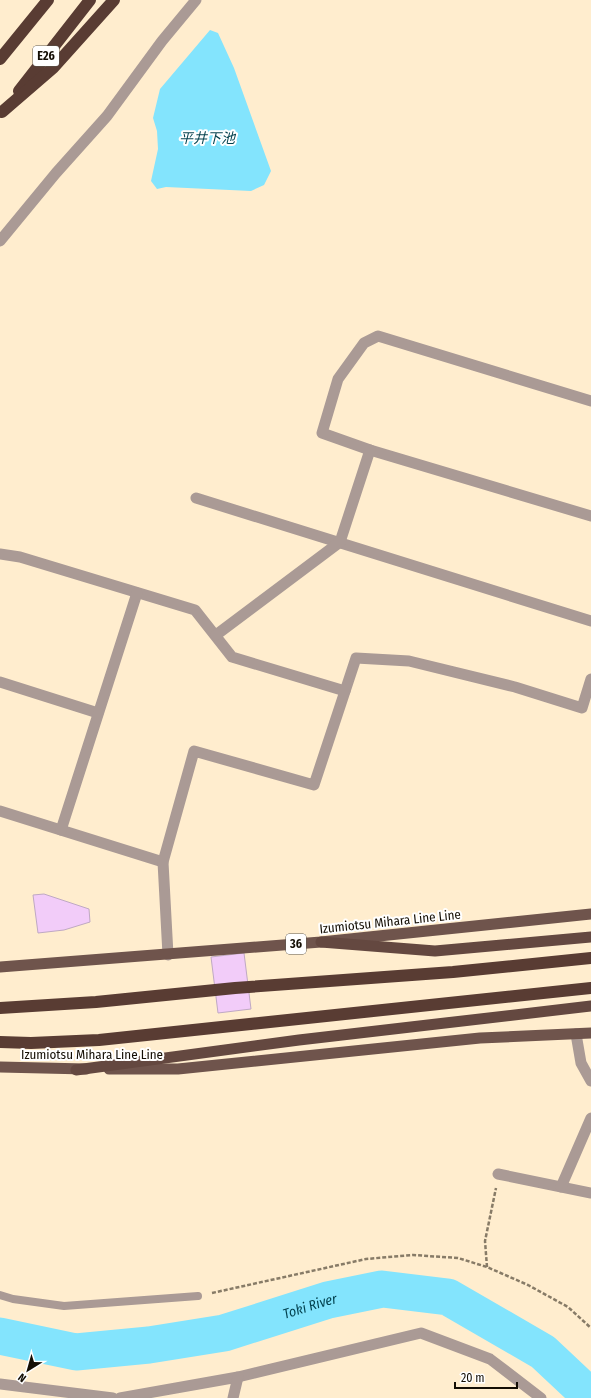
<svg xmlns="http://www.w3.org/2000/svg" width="591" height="1398" font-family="'Fira Sans Condensed','Noto Sans JP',sans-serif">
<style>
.water{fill:#83e4fd}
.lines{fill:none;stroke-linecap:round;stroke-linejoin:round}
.river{stroke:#83e4fd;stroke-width:37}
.building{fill:#f2ccf9;stroke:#bfa9c3}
.path{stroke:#877b67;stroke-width:2.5;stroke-dasharray:4 2;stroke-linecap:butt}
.service{stroke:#aa9a95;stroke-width:8}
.minor{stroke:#aa9a95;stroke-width:11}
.primary{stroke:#6f544c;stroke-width:11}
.trunk{stroke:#644840;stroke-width:11}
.motorway{stroke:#593c33;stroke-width:12}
.labels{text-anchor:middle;stroke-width:4;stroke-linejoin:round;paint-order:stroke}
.shield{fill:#fff;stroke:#5a564f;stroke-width:1}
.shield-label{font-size:12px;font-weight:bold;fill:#140e04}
.street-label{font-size:13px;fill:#140e04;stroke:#fff}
.water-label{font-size:14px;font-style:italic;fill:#003f4c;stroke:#fff}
</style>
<rect width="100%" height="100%" fill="#ffedce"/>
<path class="water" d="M210,30L218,33L234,68L271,171L264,185L251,191L166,187L157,189L151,181L158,149L157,131L153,118L160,89Z"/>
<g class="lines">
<path class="river" id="s1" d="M0,1336L76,1352L149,1345L224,1333L328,1300L382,1289L448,1297L543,1352L591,1397"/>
</g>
<g class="building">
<path d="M44,894L89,909L90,922L64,930L38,933L33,895Z"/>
<path d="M244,953L251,1009L218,1013L211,957Z"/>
</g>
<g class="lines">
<g class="path">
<path d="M487,1267L485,1241L496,1188"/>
<path d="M212,1293L366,1259L413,1255L458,1258L487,1267L528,1285L568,1307L591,1328"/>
</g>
<path class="service" d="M0,1295L13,1299L64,1306L198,1296"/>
<g class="minor">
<path d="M0,241L56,173L107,116L162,41L196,0"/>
<path d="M370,450L591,516"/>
<path d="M196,498L591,621"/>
<path d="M0,554L20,557L195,610L232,657L345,691"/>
<path d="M216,635L340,542L370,450L322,433L338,379L364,343L378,336L591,401"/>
<path d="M0,682L98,713"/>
<path d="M0,811L163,862"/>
<path d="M61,830L137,593"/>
<path d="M168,955L163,862L194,751L314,785L356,658L409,661L515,687L582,708L591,679"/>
<path d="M576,1034L581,1063L591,1081"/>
<path d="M498,1174L591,1193"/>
<path d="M561,1187L591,1118"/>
<path d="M0,1384L113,1398"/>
<path d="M120,1398L238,1377L421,1333L490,1359L541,1398"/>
<path d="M233,1398L238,1377"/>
</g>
<g class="primary">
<path d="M0,967L321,942L591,914"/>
<path d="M0,1067L86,1069"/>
<path d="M109,1069H178L480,1038L591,1033"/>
</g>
<g class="trunk">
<path d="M321,942L435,951L591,937"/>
<path d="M76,1070L299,1040L591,1006"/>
</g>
<g class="motorway">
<path d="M0,59L48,0"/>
<path d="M19,91L90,0"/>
<path d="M2,112L53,68L114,0"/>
<path d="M0,1008L96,1002L235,988L453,972L591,958"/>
<path d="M0,1042L31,1043L99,1040L591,988"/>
</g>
</g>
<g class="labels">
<g class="shield">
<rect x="33" y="46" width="26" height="20" rx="3"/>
<rect x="286" y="934" width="20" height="20" rx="3"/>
</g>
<g class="shield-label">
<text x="46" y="60">E26</text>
<text x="296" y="948">36</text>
</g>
<g class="street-label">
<text transform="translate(390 921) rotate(-6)" y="5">Izumiotsu Mihara Line Line</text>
<text x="92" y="1059">Izumiotsu Mihara Line Line</text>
</g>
<g class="water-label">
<text x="207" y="143">平井下池</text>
<text dy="5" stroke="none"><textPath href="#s1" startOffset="317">Toki River</textPath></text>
</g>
</g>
<g transform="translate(28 1370) rotate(217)" stroke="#ffffff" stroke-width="3" paint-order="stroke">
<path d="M0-3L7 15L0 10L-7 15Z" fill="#140e04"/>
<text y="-6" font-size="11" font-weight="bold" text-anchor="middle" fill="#140e04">N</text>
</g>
<path d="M455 1382v6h62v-6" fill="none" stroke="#140e04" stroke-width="2"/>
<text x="461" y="1382" font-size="12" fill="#140e04" stroke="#ffffff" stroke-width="3" paint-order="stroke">20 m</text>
</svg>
